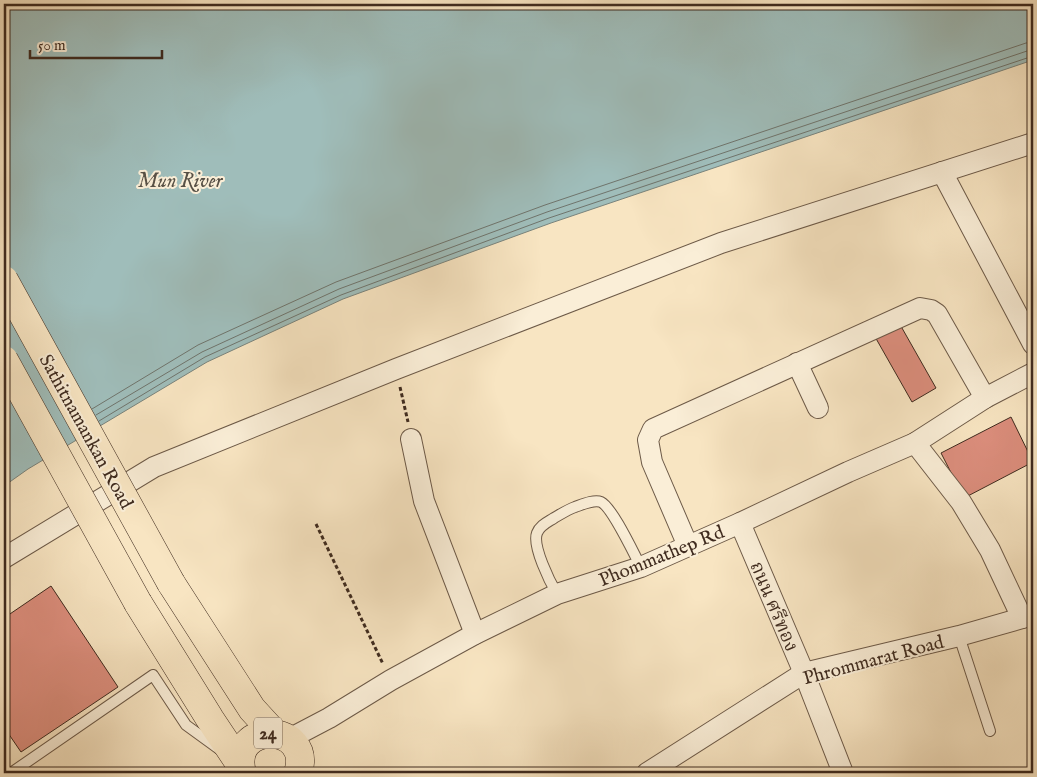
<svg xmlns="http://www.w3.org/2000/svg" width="1037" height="777" font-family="'IM FELL English','Noto Serif Thai',serif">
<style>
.water{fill:#9fbdba;stroke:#79837c}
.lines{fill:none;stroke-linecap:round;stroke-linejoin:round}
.shore{stroke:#6f746c;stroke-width:1}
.building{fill:#dc8e7d;stroke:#3f2b1f}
.service-casing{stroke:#6d5a48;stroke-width:12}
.minor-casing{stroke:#6d5a48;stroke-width:22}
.primary-casing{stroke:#3f2b1f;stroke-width:29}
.path{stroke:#3f2b1f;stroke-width:3;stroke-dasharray:4 2.5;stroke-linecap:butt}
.service{stroke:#faeed7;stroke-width:10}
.minor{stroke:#faeed7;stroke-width:20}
.primary{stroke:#f8e5c2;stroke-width:28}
.primary-bridge-casing{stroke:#3f2b1f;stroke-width:29;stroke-linecap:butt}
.primary-bridge{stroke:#f8e5c2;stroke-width:28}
.labels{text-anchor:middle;stroke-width:4;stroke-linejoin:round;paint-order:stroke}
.shield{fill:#faeed7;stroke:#776656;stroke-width:1}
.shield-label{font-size:18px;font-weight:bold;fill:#3f2b1f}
.street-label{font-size:19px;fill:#3f2b1f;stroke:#faeed7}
.water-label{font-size:20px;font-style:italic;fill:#575046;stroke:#faeed7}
</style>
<rect width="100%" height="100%" fill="#f8e5c2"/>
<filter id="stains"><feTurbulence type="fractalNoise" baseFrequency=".004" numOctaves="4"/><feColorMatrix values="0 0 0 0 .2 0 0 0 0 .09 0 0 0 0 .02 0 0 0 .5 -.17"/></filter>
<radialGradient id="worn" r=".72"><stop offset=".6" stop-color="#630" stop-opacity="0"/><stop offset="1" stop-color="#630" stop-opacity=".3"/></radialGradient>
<path class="water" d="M4,4H1033V60L551,223L343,299L207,362L28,469L4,486Z"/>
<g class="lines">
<g class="shore">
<path d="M92,409L198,345L336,282L545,205L1026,43L1033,42"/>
<path d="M96,415L202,352L339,289L547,212L1033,49"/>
<path d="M99,421L205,357L341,295L549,218L1033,56"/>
</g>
</g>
<g class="building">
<path d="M898,321L936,388L912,402L874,335Z"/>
<path d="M1011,417L1033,462L964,498L941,453Z"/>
<path d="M51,586L118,687L21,752L8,733L4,736V618Z"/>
</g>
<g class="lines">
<g class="service-casing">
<g id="service">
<path d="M557,594C550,582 532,546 537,533C540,525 548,522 554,518C561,514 567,510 575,507C581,505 594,499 601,502C612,507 634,554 641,567"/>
<path d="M959,636L990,731"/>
<path d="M11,773L153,675L186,725L219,749"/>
</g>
</g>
<g class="minor-casing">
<g id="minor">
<path d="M942,172L1033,344"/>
<path d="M797,363L818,408"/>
<path d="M411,439L424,501L475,634"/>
<path d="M915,443L961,502L990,550L1022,618"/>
<path d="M740,523L804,673L843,773"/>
<path d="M688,546L652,462L648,440L653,429L920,308L931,310L937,314L985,398"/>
<path d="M4,558L154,467L396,369L721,243L1033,143"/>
<path d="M289,739L329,718L391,680L475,634L557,594L641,567L740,523L848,472L915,443L985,398L1033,373"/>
<path d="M647,773L804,673L959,636L1033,615"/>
</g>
</g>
<g class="primary-casing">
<g id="primary">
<path d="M171,583L252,709L274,733"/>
<path d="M138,603L210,719L240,764"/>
<path d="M242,773C228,720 314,722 298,773"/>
</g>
</g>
<g class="path">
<path d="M400,387L408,422"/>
<path d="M316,524L383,664"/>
</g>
<use href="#service" class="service"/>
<use href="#minor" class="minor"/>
<use href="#primary" class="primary"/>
<g class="primary-bridge-casing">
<g id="primary-bridge">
<path d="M4,280L171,583"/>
<path d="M4,360L138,603"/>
</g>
</g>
<use href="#primary-bridge" class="primary-bridge"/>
</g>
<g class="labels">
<rect class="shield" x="254" y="717.5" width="28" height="31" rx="4"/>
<g class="shield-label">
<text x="268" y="739">24</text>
</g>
<g class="street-label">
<text transform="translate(87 431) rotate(61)" y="7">Sathitnamankan Road</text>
<text transform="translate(661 555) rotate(-22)" y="7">Phommathep Rd</text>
<text transform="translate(775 606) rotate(67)" y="7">ถนน ศรีทอง</text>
<text transform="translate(873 659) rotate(-15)" y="7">Phrommarat Road</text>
</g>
<g class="water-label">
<text x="180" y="187">Mun River</text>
</g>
</g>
<rect width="1037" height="777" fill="none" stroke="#f8e5c2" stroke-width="20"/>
<rect x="5" y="5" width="1027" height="767" fill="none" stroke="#3f2b1f" stroke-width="2.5"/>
<rect x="10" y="10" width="1017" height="757" fill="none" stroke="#3f2b1f"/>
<path d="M30 50v8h132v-8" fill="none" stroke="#3f2b1f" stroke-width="2.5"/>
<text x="38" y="50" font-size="15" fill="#3f2b1f" stroke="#faeed7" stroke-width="4" paint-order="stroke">50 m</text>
<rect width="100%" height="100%" filter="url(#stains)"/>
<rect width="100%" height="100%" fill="url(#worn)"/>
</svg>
